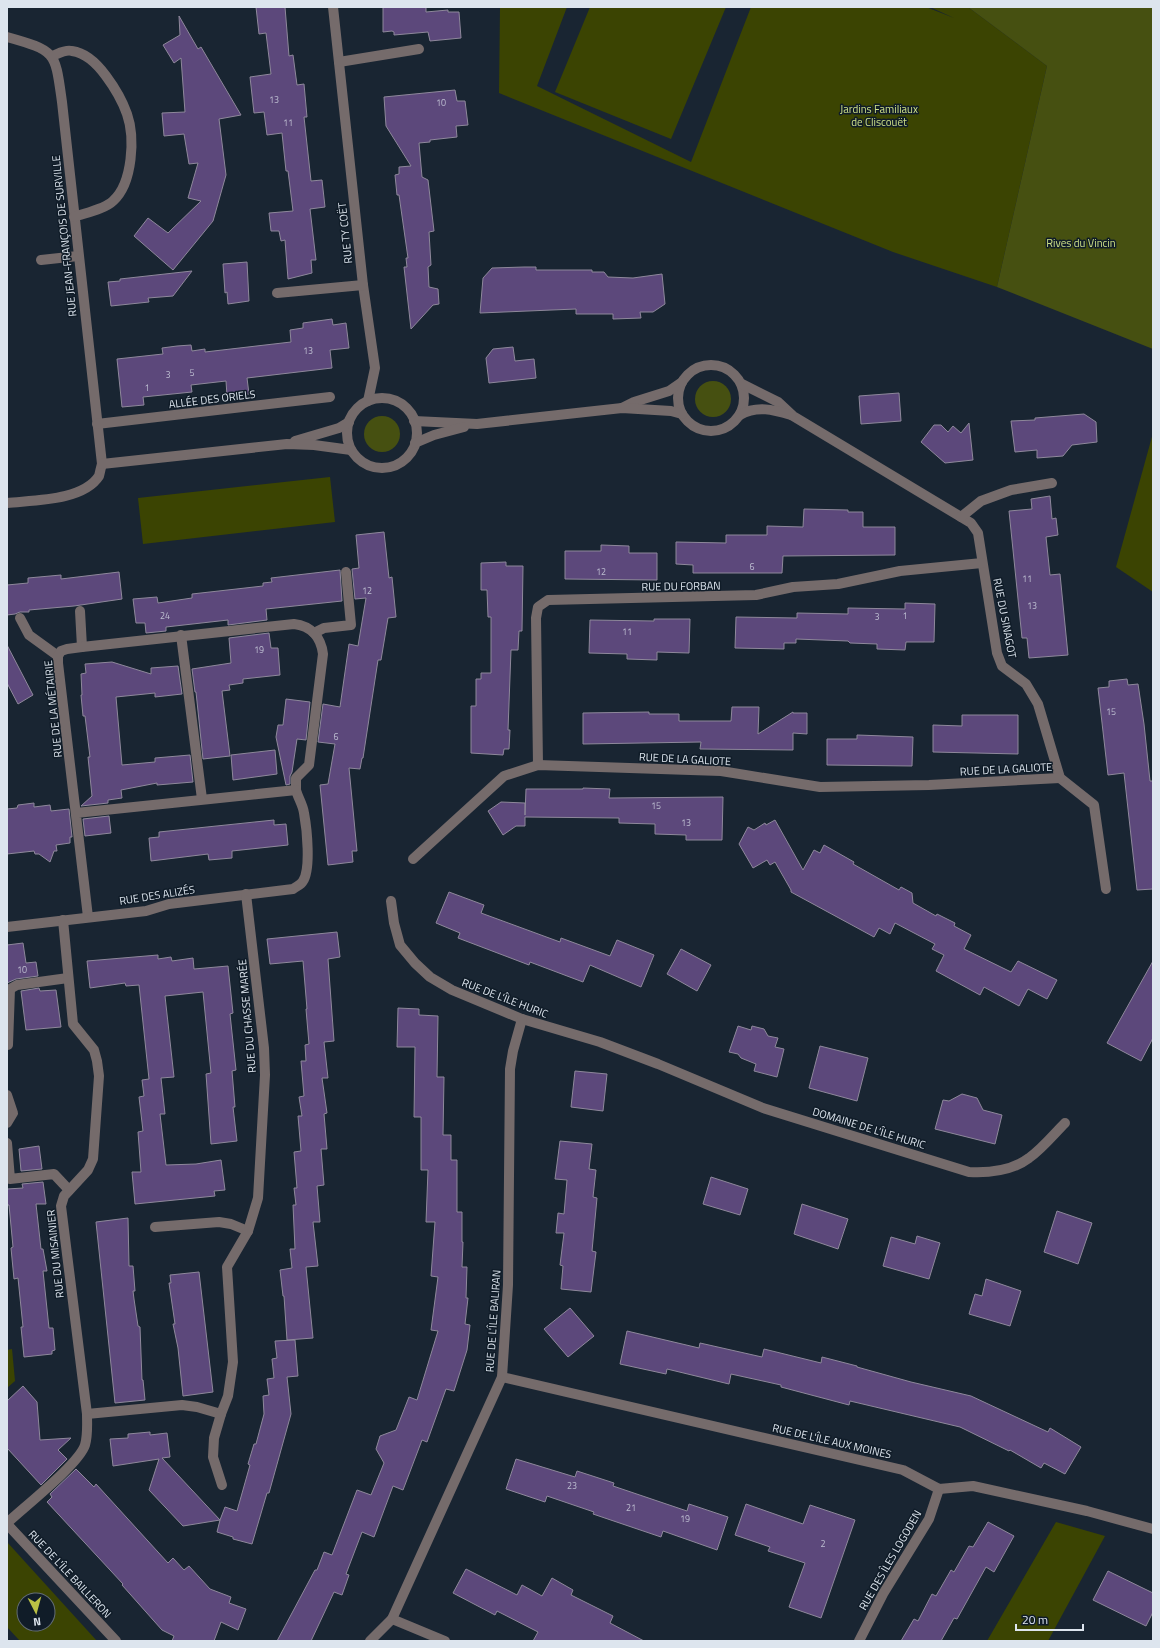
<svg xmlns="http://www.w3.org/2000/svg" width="1160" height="1648" font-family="'Titillium Web',sans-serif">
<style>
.green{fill:#3b4402;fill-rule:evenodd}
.forest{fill:#465011}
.building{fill:#5c487b;stroke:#8e889b}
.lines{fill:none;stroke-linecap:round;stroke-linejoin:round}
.minor{stroke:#756b6b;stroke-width:10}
.labels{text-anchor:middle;stroke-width:3;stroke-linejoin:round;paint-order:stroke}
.number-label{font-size:9px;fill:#bdbed1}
.park-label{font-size:11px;fill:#cee087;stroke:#101c28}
.street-label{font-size:11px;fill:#dde5ee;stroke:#101c28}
</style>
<rect width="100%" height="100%" fill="#192532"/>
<g class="green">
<path d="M500,7H567L537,86L691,162L751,7H926L954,18L930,7H968L1047,66L997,287L893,252L499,93Z"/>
<path d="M590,7H726L671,139L555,92Z"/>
<path d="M1153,433V592L1116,567Z"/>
<path d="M330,477L335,522L143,544L138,498Z"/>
<path d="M12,1349L15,1381L7,1388V1350Z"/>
<path d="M1056,1522L1105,1536L1048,1641H987Z"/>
<path d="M7,1542L97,1641H20L7,1627ZM24,1600H48V1624H24Z"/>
</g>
<g class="forest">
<path d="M968,7H1153V349L997,287L1047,66Z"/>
<circle cx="713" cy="399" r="18"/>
<circle cx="382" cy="434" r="18"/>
</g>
<g class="building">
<path d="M256,7H285L289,56L293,55L297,85L304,84L307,117H304L311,181L322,180L325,207L310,209L316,260H311L312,273L288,279L285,240L281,241L279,231H271L269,213L293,211L288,171H286L282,133L267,135L264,112L254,113L250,77L271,74L266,33L259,34Z"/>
<path d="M383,7H426V12L448,10V12H459L461,38L430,41L428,32L394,35V32L392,31L383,32Z"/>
<path d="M179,16L198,49L201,47L241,115L219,119L226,175L213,221L173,270L134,236L148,218L168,233L201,201L188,198L198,163L189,164L184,134L164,136L162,113L185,112L181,58L174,63L163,45L180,35Z"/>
<path d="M455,90L457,101H465L468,125L456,126L457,137L430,140V142L419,143L422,177L428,180L434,231L429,232L431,265L428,267L429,287L438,289L439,304L433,305L411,329L404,267H407L406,258H408L399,195H397L395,175L399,174V167L411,166L386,126L384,97Z"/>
<path d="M247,262L249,301L228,304L227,292L225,293L223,264Z"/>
<path d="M524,267H536V270H592V272H604L608,277L633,278L662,274L665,304L653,312H640L641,318L613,319V314H576V309L480,313L483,278L492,268Z"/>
<path d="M192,271L173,296L148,298L149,302L111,306L108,282L120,281V279Z"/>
<path d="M332,319L333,325L346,323L349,348L330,350L332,368L247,378L249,394L227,396L226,381L191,385L192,392L143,397L144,405L122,407L117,359L163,354L162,348L177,346L191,345L192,351L205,349V352L291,342L290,330L303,328V323Z"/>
<path d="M513,347L515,361L534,359L536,378L489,383L486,358L493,349Z"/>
<path d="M899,393L901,421L861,424L859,396Z"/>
<path d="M1084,414L1096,422L1097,442L1072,445L1063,456L1037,458V450L1015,452L1011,421L1035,420V418Z"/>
<path d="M969,423L973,460L945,463L921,442L934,425H941L948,432L953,426L961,433Z"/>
<path d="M1050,496L1052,519L1056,518L1058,535L1046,537L1050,575L1060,574L1068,655L1029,658L1027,638H1022L1009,511L1032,509L1031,499Z"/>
<path d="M804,509L848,510V512H863V527H895V555L783,556L782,573H693V565L676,564V542L726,543V535H767V526L803,527Z"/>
<path d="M384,532L389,578L392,577L396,617L388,618L381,660H378L363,758H362L360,769L349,768L357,851H352L353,862L328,865L320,785L328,784L335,744L318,742L323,704L340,707L349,644L358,646L366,598L355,599L352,569L359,568L356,535Z"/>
<path d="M601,545L629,546V553H657V580L565,579V551H601Z"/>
<path d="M506,562V566H523L522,631H519L518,650H511L508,730H510L509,749H504L503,755L471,753V706H476V679H481V673H491V617H488L487,590H481V563Z"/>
<path d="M340,570L342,601L266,609L267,620L228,625V620L166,627V631L146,633L145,623H136L133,599L157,597L158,603L192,598V594L263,586V583L272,582L271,578Z"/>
<path d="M119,572L122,599L74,606L29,610V612H20L15,614L7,615V585L28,583V578L61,575V579Z"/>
<path d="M905,603L935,604L934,642H906L905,650L877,649V644L850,643L848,641L796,639V643H784V649L735,648L736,617L797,618V613L848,614V608L905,609Z"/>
<path d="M654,619H690L689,653L657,652V660L627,659V654L589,653L590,620L654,621Z"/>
<path d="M269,633L271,648H278L280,675L243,679V683L229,685L230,690L222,691L230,756L203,759L196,692H195L192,669L231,663L229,638Z"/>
<path d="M7,645L33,695L18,704L7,683Z"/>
<path d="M112,662L151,674V668L178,666L182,694L155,697V693L116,697L122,765L155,762V758L190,755L193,782L157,785V783L121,790L122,798L108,800V803L81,806L92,796L88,757H90L85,716H83L81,695H82L81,674L86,673L85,664Z"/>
<path d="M1127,679L1128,685L1138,684L1144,724L1150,781H1153V889L1137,890L1124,773L1108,775L1098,688L1109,687V681Z"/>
<path d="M286,699L310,702L306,740L297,739L292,772L290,776V784L286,785L276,737L278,725H283Z"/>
<path d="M732,707H759L758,734L793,712V713H807V734L793,733V750L700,749L701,742L583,744V713L649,712V714H679V721H731Z"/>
<path d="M962,715H1018V754L933,752V725L962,726Z"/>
<path d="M857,735L913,737L912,766L827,765V739H857Z"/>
<path d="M275,750L277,774L233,780L231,755Z"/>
<path d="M583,788L610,789L609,798L723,797L722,840H686V835L655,834V824L619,823V818L525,817V826H516L503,835L488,811L501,802L525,803V815L526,789H583Z"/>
<path d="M34,803V807L50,805L51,811L69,809L72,837H70V843L56,845L57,851H54L50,862L39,854H35L34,851L7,854V809L17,808L18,805Z"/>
<path d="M109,816L111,833L85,836L83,819Z"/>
<path d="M274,820V825L286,824L288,845L232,851V858L209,860L208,854L151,861L149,838L159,837V832Z"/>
<path d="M775,820L803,870L814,850L820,853L824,845L854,862L853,864L899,890L901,887L912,893L913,903L936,916L937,914L955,923L954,926L971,935L964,949L1011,972L1018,961L1057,980L1047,999L1028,989L1019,1006L984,987L980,995L936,971L944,955L932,949L935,944L895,923L890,934L879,928L874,937L791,892V890L775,862L770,865L767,860L753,868L739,844L748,827L754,830L765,823L766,825Z"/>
<path d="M449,892L484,905L481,913L560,942L561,938L610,956L617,940L654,955L641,987L590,965L583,982L530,962L529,965L458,938L460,933L436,923Z"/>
<path d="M337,932L340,957L328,959L334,1041L324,1042L328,1078H322L327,1113L324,1114L327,1149H321L324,1185L317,1186L320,1222H313L318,1266L306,1267L313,1338L287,1340L284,1296H283L280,1270L292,1268L290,1249H295L293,1205H296L294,1188H297L294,1152L301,1151L298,1116H302L299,1097L304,1096L301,1061H306L305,1045L309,1044L306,1009H307L303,961L270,964L267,939Z"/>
<path d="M23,943L26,963L36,962L38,976L16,979L7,983V945Z"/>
<path d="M681,949L711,965L697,991L667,974Z"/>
<path d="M158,955V959L171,957L172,961L193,958L194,969L228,966L233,1013L230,1014L236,1070L232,1071L235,1107H233L237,1141L211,1144L206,1074L211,1073L203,992L165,996L174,1077L161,1078L165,1114H160L166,1165L196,1164L221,1160L225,1190L214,1191L215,1196L135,1204L132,1172H141L138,1132L143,1131L139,1097L144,1096L142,1080L149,1079L139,985L126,986L125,983L90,988L87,961Z"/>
<path d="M1153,961V1038L1141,1061L1107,1043Z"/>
<path d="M39,988L40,991L56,990L61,1027L26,1030L21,991Z"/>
<path d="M398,1008L419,1009V1015L438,1016L437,1077H444L443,1135H451V1160H457V1212H462V1242H463L462,1267H467L466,1298H468L465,1324L470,1325L467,1350L454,1391L446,1389L427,1442L422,1440L403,1490L393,1486L374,1537L362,1532L346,1574L349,1575L342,1595L334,1592L311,1641H277L315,1570H317L324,1552L332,1555L357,1490L371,1495L384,1463L376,1449L380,1436L396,1430L409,1397L417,1400L438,1331L431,1330L438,1277L431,1276L435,1222H426L428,1170H421V1117H414L415,1047H397Z"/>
<path d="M738,1026L751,1030L752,1026L764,1029L768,1036L778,1038L775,1047L784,1049L777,1077L754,1071L756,1064L741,1058L738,1054L729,1052Z"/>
<path d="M820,1046L868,1058L857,1101L809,1088Z"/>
<path d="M575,1071L607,1074L603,1111L571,1107Z"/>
<path d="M962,1094L977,1098L983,1110L1002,1115L995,1144L935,1129L943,1100L949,1101Z"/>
<path d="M560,1141L592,1144L589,1169L596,1170L593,1197L597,1198L592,1251L596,1252L591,1292L561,1289L563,1266L560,1265L564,1233H556L558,1213L564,1214L567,1180L555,1179Z"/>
<path d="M39,1146L42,1169L21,1171L19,1149Z"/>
<path d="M711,1177L748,1189L740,1215L703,1204Z"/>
<path d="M43,1182L46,1204H36L41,1249H43L47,1271H43L49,1328H53L55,1350L52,1351V1354L24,1357L21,1327H23L18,1278L14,1279L11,1248L13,1247L9,1205H7V1189L23,1188L22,1184Z"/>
<path d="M802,1204L848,1219L838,1249L794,1234Z"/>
<path d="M1057,1211L1092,1223L1078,1264L1044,1252Z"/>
<path d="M128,1218L129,1266H133L135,1291H133L134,1299L138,1326L140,1327L142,1380H143L145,1400L115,1403L96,1222Z"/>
<path d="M917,1236L940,1243L929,1279L883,1266L891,1237L915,1244Z"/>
<path d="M199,1272L213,1392L183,1396L178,1348L173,1324H175L169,1283H171L170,1275Z"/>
<path d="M986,1279L1021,1291L1010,1326L969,1314L975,1294L982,1296Z"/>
<path d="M570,1308L594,1336L568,1357L544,1329Z"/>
<path d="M627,1331L699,1348L700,1343L762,1357L764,1349L821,1363L822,1357L857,1366V1367L911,1382L971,1396L1048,1432L1050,1428L1081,1447L1065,1474L1044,1463L1041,1468L1010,1450L1009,1451L960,1427L850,1401L849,1405L781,1387V1385L731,1374L729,1384L667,1369L666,1374L620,1364Z"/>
<path d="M295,1340L298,1376L287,1377L291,1414L269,1493H267L252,1544L233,1539V1537L217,1532L220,1520L183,1526L149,1490L159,1459L113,1466L110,1439L128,1438V1434L150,1432V1435L167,1433L170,1457L162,1458L220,1520L225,1507L237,1511L250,1465L248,1464L254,1444H256L264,1414L263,1396L269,1395L267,1379L274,1378L272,1359L277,1358L275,1341Z"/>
<path d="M23,1386L37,1402L40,1440L71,1438L58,1450L67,1459L41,1485L7,1448V1401Z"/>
<path d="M516,1459L575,1477L577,1471L614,1483L613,1486L687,1511L689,1504L728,1517L717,1550L663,1531L661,1537L593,1514L594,1512L547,1496L545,1502L506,1489Z"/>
<path d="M76,1469L94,1487L96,1484L168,1563L173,1558L184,1570L189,1566L210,1589L231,1597L229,1603L246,1609L238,1630L221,1622L214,1641H172L174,1636L162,1630L122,1585L123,1584L47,1502L52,1497L50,1494Z"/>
<path d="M746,1504L803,1524L810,1505L855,1520L821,1618L789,1607L805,1563L768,1551L770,1547L735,1535Z"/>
<path d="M988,1522L1014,1536L994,1572L986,1567L957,1619L954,1618L941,1641H901L914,1619L918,1621L932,1594L936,1596L951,1570L954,1572L969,1546L973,1547Z"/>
<path d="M466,1569L517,1595L522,1585L542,1596L552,1578L573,1590L571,1595L613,1616L610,1623L644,1641H533L538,1632L497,1611L495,1615L453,1593Z"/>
<path d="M1108,1571L1153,1593V1612L1146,1626L1093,1600Z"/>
</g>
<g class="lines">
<g class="minor">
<path d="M333,7L363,285L375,368L368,401"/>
<path d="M7,37C57,51 55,52 62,102L102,464C101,467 100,472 99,476C83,501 33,500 7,503"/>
<path d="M52,56C58,54 65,49 72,51C87,53 98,65 106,76C115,88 122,100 127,114C135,137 133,183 113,201C105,209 85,213 74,217"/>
<path d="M339,62L419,49"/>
<path d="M41,260L78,256"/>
<path d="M277,293L363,285"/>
<circle cx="711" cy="398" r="33"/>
<path d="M742,384L778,402L793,416L971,523L978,533L997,653L1002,666L1026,684L1038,704L1060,778L1094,805L1106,889"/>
<circle cx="382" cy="433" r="35"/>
<path d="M622,408L634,402L669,391L682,382"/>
<path d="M740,415C757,405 774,410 791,415"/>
<path d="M414,421L477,424L622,408L671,411L682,414"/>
<path d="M97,424L330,397"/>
<path d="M295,441L339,428L349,422"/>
<path d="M415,443L434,435L464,427"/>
<path d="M102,464L287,444L314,445L351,450"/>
<path d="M961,517L981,501L1011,490L1052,483"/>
<path d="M80,611L82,647"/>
<path d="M20,618L29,635L58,656"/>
<path d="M314,633L324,628L351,625L346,572"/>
<path d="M181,635L202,799"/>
<path d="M538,765L536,618L538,607L548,600L756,595L793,587L838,584L900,571L982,563"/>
<path d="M76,813L296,790V778L309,765L323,654C321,637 311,626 294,624L82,647L67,649L61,651L58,656V663L88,917"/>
<path d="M413,859L504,776L538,765L721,771L820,787L929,785L1060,778"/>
<path d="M391,901L394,923L400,945L415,963L430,977L452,990L522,1019L600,1042L658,1064L763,1108L969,1172C989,1173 1012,1171 1029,1158C1042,1149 1054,1134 1065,1123"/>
<path d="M7,927L146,911L169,904L293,889C297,886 301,885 303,881C311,869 307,829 304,813C303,805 298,798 296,790"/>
<path d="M7,1045H8L10,989L17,985L68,978"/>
<path d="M7,1095L13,1113L7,1123"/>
<path d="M7,1143L10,1179L54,1174L69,1190"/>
<path d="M155,1227L219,1222L231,1224L248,1231"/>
<path d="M502,1377L903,1470L939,1489L973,1486L1087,1511L1153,1529"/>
<path d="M87,1414L182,1405L197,1407L221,1414L228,1396L233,1362L227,1267L248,1231L258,1198L265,1075L264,1048L246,894"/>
<path d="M221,1414L214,1438L213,1457L222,1485"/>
<path d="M7,1523C24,1507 79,1464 85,1445C88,1435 87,1424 87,1414L61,1206L64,1196L88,1170L93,1159L99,1076L97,1061L94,1050L73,1024L63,920"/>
<path d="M7,1524L116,1641"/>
<path d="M392,1619L445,1641"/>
<path d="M370,1641L392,1619L502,1377L508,1285L510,1069L513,1051L522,1019"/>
<path d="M859,1641L883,1594L929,1519L939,1489"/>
</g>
</g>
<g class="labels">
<g class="number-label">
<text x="274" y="103">13</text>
<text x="441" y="106">10</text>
<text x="288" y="126">11</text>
<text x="308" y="354">13</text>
<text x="192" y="376">5</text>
<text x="168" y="378">3</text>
<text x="147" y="391">1</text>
<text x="752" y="570">6</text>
<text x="601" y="575">12</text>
<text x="1027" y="582">11</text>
<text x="367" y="594">12</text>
<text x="1032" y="609">13</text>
<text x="165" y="619">24</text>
<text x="905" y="619">1</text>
<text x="877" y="620">3</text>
<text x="627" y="635">11</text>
<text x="259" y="653">19</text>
<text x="1111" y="715">15</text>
<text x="336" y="740">6</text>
<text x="656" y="809">15</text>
<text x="686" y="826">13</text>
<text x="22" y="973">10</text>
<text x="572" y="1489">23</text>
<text x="631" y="1511">21</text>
<text x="685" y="1522">19</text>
<text x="823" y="1547">2</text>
</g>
<g class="park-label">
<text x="879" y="113">Jardins Familiaux<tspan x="879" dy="13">de Cliscouët</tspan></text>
<text x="1081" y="247">Rives du Vincin</text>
</g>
<g class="street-label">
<text transform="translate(345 233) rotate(-96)" y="4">RUE TY COËT</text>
<text transform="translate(64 236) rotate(-96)" y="4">RUE JEAN-FRANÇOIS DE SURVILLE</text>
<text transform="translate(212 399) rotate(-7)" y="4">ALLÉE DES ORIELS</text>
<text transform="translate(681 586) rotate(-1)" y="4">RUE DU FORBAN</text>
<text transform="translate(1005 618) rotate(79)" y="4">RUE DU SINAGOT</text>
<text transform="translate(53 709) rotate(-96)" y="4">RUE DE LA MÉTAIRIE</text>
<text transform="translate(685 759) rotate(3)" y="4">RUE DE LA GALIOTE</text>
<text transform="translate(1006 769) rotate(-3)" y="4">RUE DE LA GALIOTE</text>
<text transform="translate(157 895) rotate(-9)" y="4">RUE DES ALIZÉS</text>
<text transform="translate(505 998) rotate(21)" y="4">RUE DE L'ÎLE HURIC</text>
<text transform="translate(247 1016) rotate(-95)" y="4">RUE DU CHASSE MARÉE</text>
<text transform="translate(869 1128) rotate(17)" y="4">DOMAINE DE L'ÎLE HURIC</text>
<text transform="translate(55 1254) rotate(-96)" y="4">RUE DU MISAINIER</text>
<text transform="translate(493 1321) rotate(-86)" y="4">RUE DE L'ÎLE BALIRAN</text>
<text transform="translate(832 1441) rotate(13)" y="4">RUE DE L'ÎLE AUX MOINES</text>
<text transform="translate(890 1560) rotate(-60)" y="4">RUE DES ÎLES LOGODEN</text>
<text transform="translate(70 1574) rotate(47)" y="4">RUE DE L'ÎLE BAILLERON</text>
</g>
</g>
<rect width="1160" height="1648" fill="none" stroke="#dde5ee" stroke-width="16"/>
<g transform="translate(36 1612) rotate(174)"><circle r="19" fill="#101c28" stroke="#626c77"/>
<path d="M0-3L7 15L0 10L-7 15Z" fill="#bac045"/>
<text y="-6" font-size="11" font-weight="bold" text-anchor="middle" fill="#dde5ee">N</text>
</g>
<path d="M1016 1624v6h67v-6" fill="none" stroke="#dde5ee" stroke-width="2"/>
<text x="1022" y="1624" font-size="12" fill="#dde5ee" stroke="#101c28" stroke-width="3" paint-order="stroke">20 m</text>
</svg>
